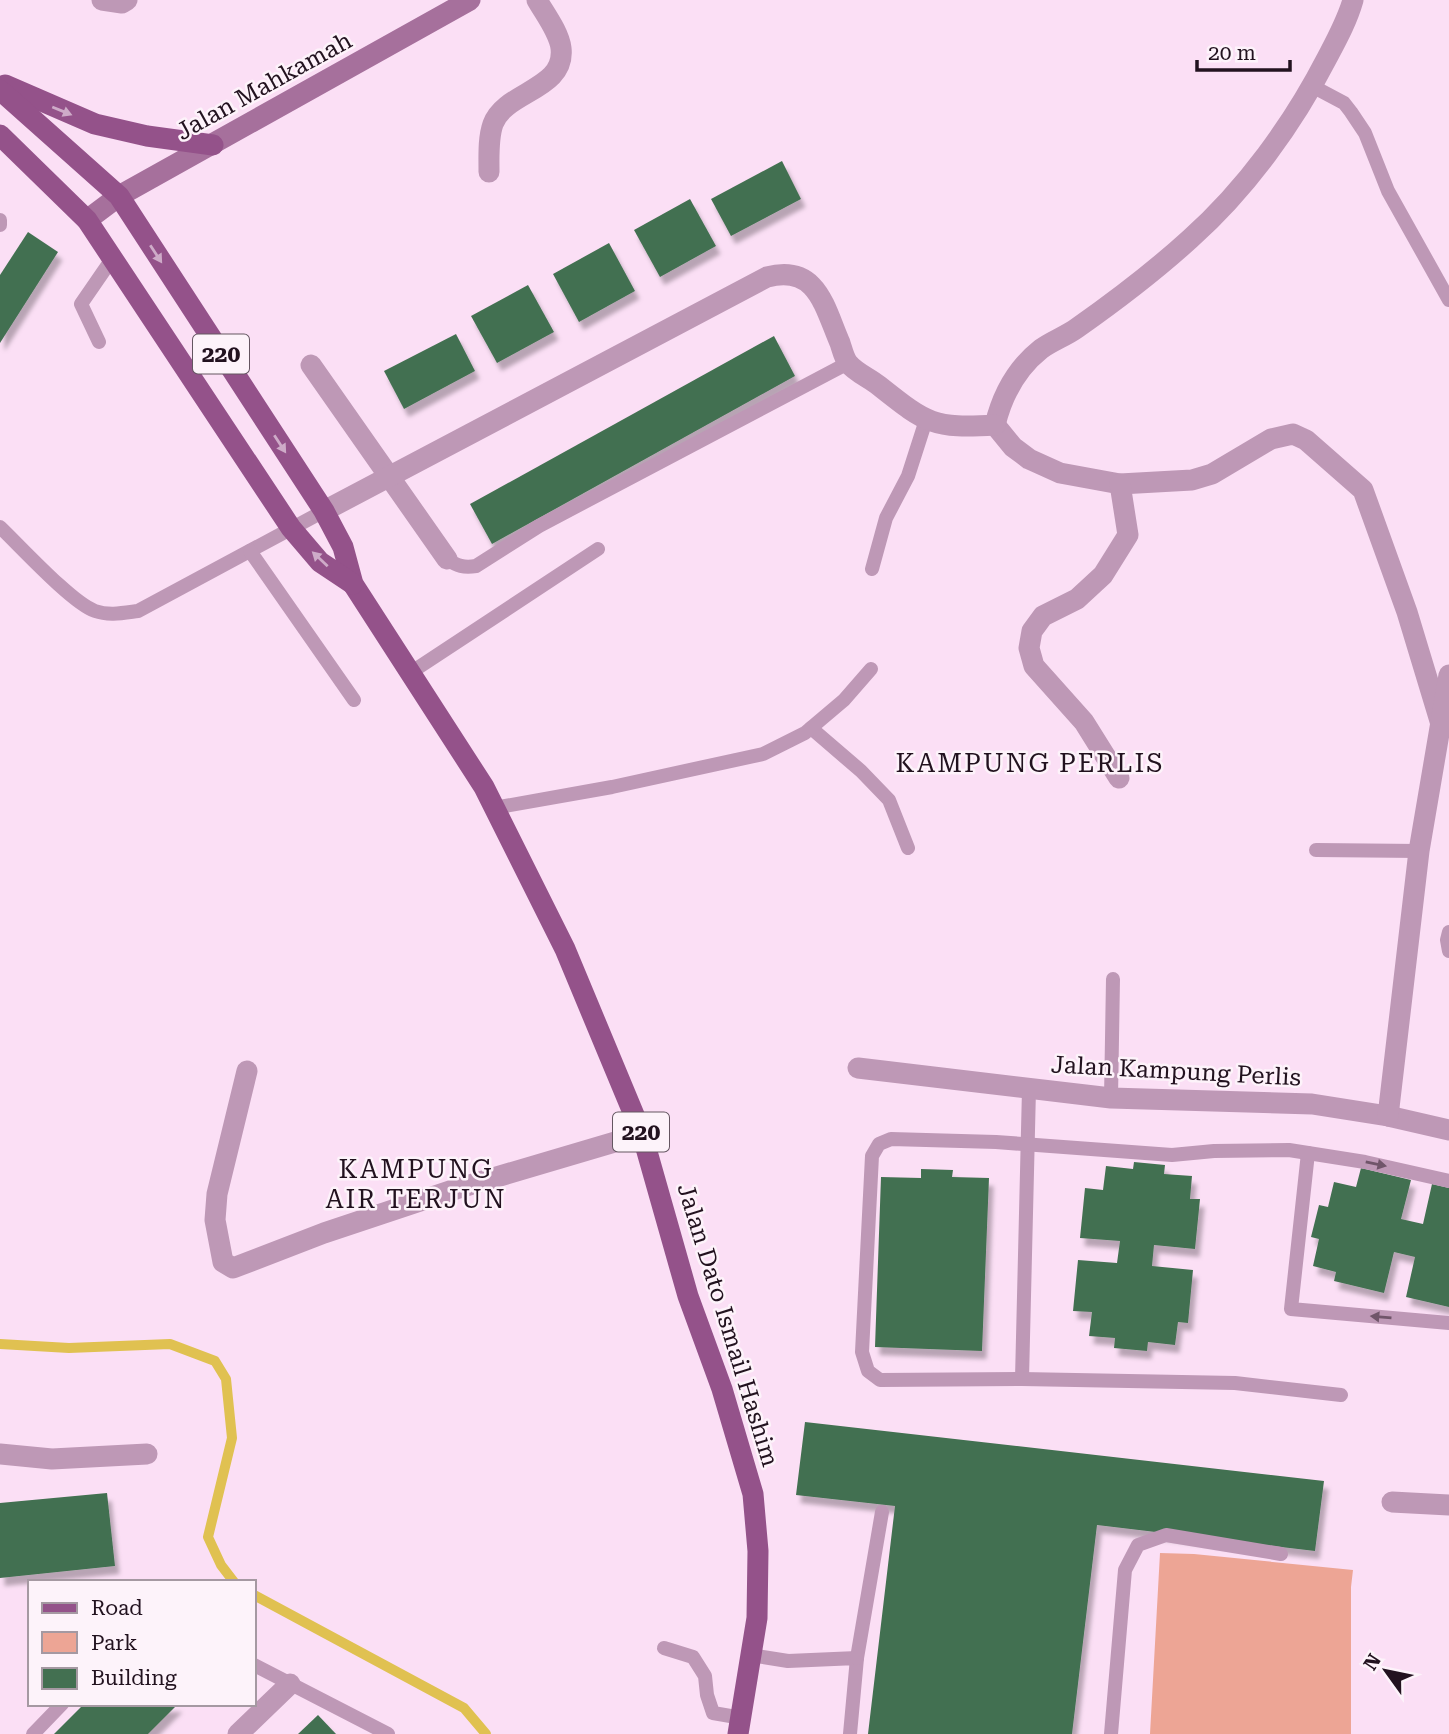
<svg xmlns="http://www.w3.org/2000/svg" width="1449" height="1734" font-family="'Roboto Serif',serif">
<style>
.green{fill:#eda595}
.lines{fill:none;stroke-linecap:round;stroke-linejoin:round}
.stream{stroke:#e0c151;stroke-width:10}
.building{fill:#437051;filter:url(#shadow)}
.service{stroke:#be98b6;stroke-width:14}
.minor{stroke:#be98b6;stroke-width:21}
.secondary{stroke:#a6709c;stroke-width:21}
.primary{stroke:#94528a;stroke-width:21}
.oneway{fill:#ceabc8}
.oneway2{fill:#70556a}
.labels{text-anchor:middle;stroke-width:5;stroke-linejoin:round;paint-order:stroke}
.shield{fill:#fdf3fa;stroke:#645661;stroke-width:2}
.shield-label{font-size:23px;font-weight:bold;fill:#22121f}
.street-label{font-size:24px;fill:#22121f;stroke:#fdf3fa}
.neighbourhood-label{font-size:26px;letter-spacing:2px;fill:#22121f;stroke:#fdf3fa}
</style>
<defs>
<filter id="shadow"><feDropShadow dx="4.5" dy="8" stdDeviation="2" flood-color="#0004"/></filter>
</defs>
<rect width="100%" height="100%" fill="#fbdff5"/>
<path class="green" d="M1160,1553L1194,1554L1353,1570L1351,1587V1734H1150Z"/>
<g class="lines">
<g class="stream">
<path d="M0,1344L69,1348L170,1344L215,1361L226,1379L232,1438L208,1537L221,1565L234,1582"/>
<path d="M254,1595L464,1708L486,1734"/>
</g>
</g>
<g class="building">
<path d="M782,161L801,199L731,236L711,199Z"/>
<path d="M690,199L716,246L660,277L634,230Z"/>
<path d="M28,232L58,252L0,343V275Z"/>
<path d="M609,243L635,291L579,322L553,274Z"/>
<path d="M528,285L554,332L497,363L471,316Z"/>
<path d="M456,334L475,371L404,409L384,371Z"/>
<path d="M774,336L795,376L492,544L470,504Z"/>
<path d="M1134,1162L1165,1165L1164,1174L1192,1176L1190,1199H1200L1195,1249L1154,1245L1152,1266L1193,1270L1188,1323L1178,1322L1175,1345L1148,1342L1147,1351L1114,1348L1115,1338L1089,1336L1092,1312L1073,1311L1078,1260L1117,1263L1120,1241L1080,1238L1085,1188L1103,1190L1106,1166L1133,1169Z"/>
<path d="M1361,1168L1411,1180L1401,1219L1423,1224L1432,1184L1449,1188V1307L1406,1297L1415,1257L1394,1252L1384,1293L1334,1281L1336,1272L1313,1266L1319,1239L1311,1237L1319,1205L1328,1207L1334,1182L1356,1187Z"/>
<path d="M921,1169L953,1170L952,1177L989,1178L982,1351L875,1347L881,1177L921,1178Z"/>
<path d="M805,1422L1324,1481L1315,1551L1097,1525L1072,1734H868L895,1506L796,1495Z"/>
<path d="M107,1493L115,1566L0,1578V1503Z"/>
<path d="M84,1704H178L148,1734H54Z"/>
<path d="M318,1715L336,1734H298Z"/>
</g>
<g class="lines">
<g class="service">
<path d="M1312,86L1344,103L1351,112L1365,133L1388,191L1449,300"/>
<path d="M0,220V225"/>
<path d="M99,342L81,304L112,259"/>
<path d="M0,527C20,546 72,603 95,611C109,616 123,613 138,611L324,511"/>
<path d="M250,551L354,700"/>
<path d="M447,559C457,566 464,568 476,566L539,526L848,363"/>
<path d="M872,569L886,518L908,476L926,420"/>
<path d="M410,673L598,549"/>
<path d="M811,728L861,771L889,800L908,848"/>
<path d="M494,808L612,787L763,754L805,733L844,700L871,669"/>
<path d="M1316,850L1419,851"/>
<path d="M1449,932L1447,940L1449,951"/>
<path d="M1111,1098L1113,979"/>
<path d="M1308,1153L1291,1309L1449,1323"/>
<path d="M1022,1379L1029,1089"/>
<path d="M1341,1395L1235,1383L1022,1379L880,1380L868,1371L862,1352L872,1156L879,1144L891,1139L996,1142L1172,1155L1214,1151L1289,1150L1365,1162L1449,1181"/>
<path d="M664,1648L693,1657L705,1676L707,1695L713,1713L742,1718"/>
<path d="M751,1655L788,1661L857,1658L850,1734"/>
<path d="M857,1658L882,1512"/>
<path d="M254,1665L388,1734"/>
<path d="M33,1734L62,1704"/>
<path d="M1111,1734L1125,1570L1138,1545L1166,1535L1281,1554"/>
</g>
<g class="minor">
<path d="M102,0L122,3L127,0"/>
<path d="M489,172C489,156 488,138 493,124C505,91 566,90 561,48C559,32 545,14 537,0"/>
<path d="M311,365L447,559"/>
<path d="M995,425L1013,447L1029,459L1060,473L1120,484L1192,480L1212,474L1271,439L1293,434L1306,440L1363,490L1407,612L1440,721L1449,724"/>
<path d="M995,425C1002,396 1017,368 1041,349C1052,341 1066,336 1077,328C1114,302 1157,269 1190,239C1246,189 1293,124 1327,58C1337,39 1347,21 1353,0"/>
<path d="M324,511L767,277C817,264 824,306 840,343C842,349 844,358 848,363C855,372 869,378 878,385C926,423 932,429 995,425"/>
<path d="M1119,778L1084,722L1034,666L1029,648L1032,631L1043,616L1077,599L1103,575L1128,535L1120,484"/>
<path d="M858,1068L1111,1098L1312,1104L1388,1116L1449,1130"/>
<path d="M247,1071L217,1194L215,1220L223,1262L233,1268L324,1233L456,1189L642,1134"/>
<path d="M1388,1116L1419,851L1449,675"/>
<path d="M0,1454L52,1459L147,1454"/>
<path d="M1392,1502L1449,1505"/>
<path d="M238,1734L290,1684"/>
</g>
<path class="secondary" d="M87,220L119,196L470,0"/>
<g class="primary">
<path d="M5,85L95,124L147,136L213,145"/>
<path d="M0,90L119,196L324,511L343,547L353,584L484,787L565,949L642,1134L688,1296L722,1389L753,1494L758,1551L757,1618L738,1734"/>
<path d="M0,135L87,220L291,528L320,562L353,584"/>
</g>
</g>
<defs><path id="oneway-solid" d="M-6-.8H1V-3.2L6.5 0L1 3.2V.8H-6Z" transform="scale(1.75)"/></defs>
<g class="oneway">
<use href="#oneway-solid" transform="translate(62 111) rotate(22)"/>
<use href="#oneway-solid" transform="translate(156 254) rotate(57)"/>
<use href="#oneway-solid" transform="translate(280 444) rotate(57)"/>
<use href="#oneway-solid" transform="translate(320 559) rotate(-137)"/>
</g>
<g class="oneway2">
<use href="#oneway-solid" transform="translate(1376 1164) rotate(12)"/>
<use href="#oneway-solid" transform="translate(1381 1317) rotate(-175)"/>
</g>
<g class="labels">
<g class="shield">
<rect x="193" y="334.5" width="56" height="39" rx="5"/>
<rect x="613" y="1112.5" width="56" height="39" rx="5"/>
</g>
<g class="shield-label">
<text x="221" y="362">220</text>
<text x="641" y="1140">220</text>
</g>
<g class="street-label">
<text transform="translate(264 86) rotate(-29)" y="8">Jalan Mahkamah</text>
<text transform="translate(1176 1071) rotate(3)" y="8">Jalan Kampung Perlis</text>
<text transform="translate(728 1325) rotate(73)" y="8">Jalan Dato Ismail Hashim</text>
</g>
<g class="neighbourhood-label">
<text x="1030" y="772">KAMPUNG PERLIS</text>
<text x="416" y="1178">KAMPUNG<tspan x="416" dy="30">AIR TERJUN</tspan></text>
</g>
</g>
<rect x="28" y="1580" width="228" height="126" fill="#fdf3fa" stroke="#a599a2" stroke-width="2"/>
<rect x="42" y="1603" width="35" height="10" fill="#94528a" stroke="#a599a2" stroke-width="2"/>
<text x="91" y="1615" font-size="21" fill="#22121f">Road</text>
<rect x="42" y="1632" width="35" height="21" fill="#eda595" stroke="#a599a2" stroke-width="2"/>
<text x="91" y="1650" font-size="21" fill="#22121f">Park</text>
<rect x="42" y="1668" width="35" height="21" fill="#437051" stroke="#a599a2" stroke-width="2"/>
<text x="91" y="1685" font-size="21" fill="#22121f">Building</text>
<g transform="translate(1386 1671) rotate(303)" stroke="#fdf3fa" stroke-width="5" paint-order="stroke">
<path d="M0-5L12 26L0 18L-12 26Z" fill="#22121f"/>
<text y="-10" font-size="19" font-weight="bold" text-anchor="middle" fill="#22121f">N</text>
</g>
<path d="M1197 60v10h93v-10" fill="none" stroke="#22121f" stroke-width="3.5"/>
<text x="1208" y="60" font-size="21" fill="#22121f" stroke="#fdf3fa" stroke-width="5" paint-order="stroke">20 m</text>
</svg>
